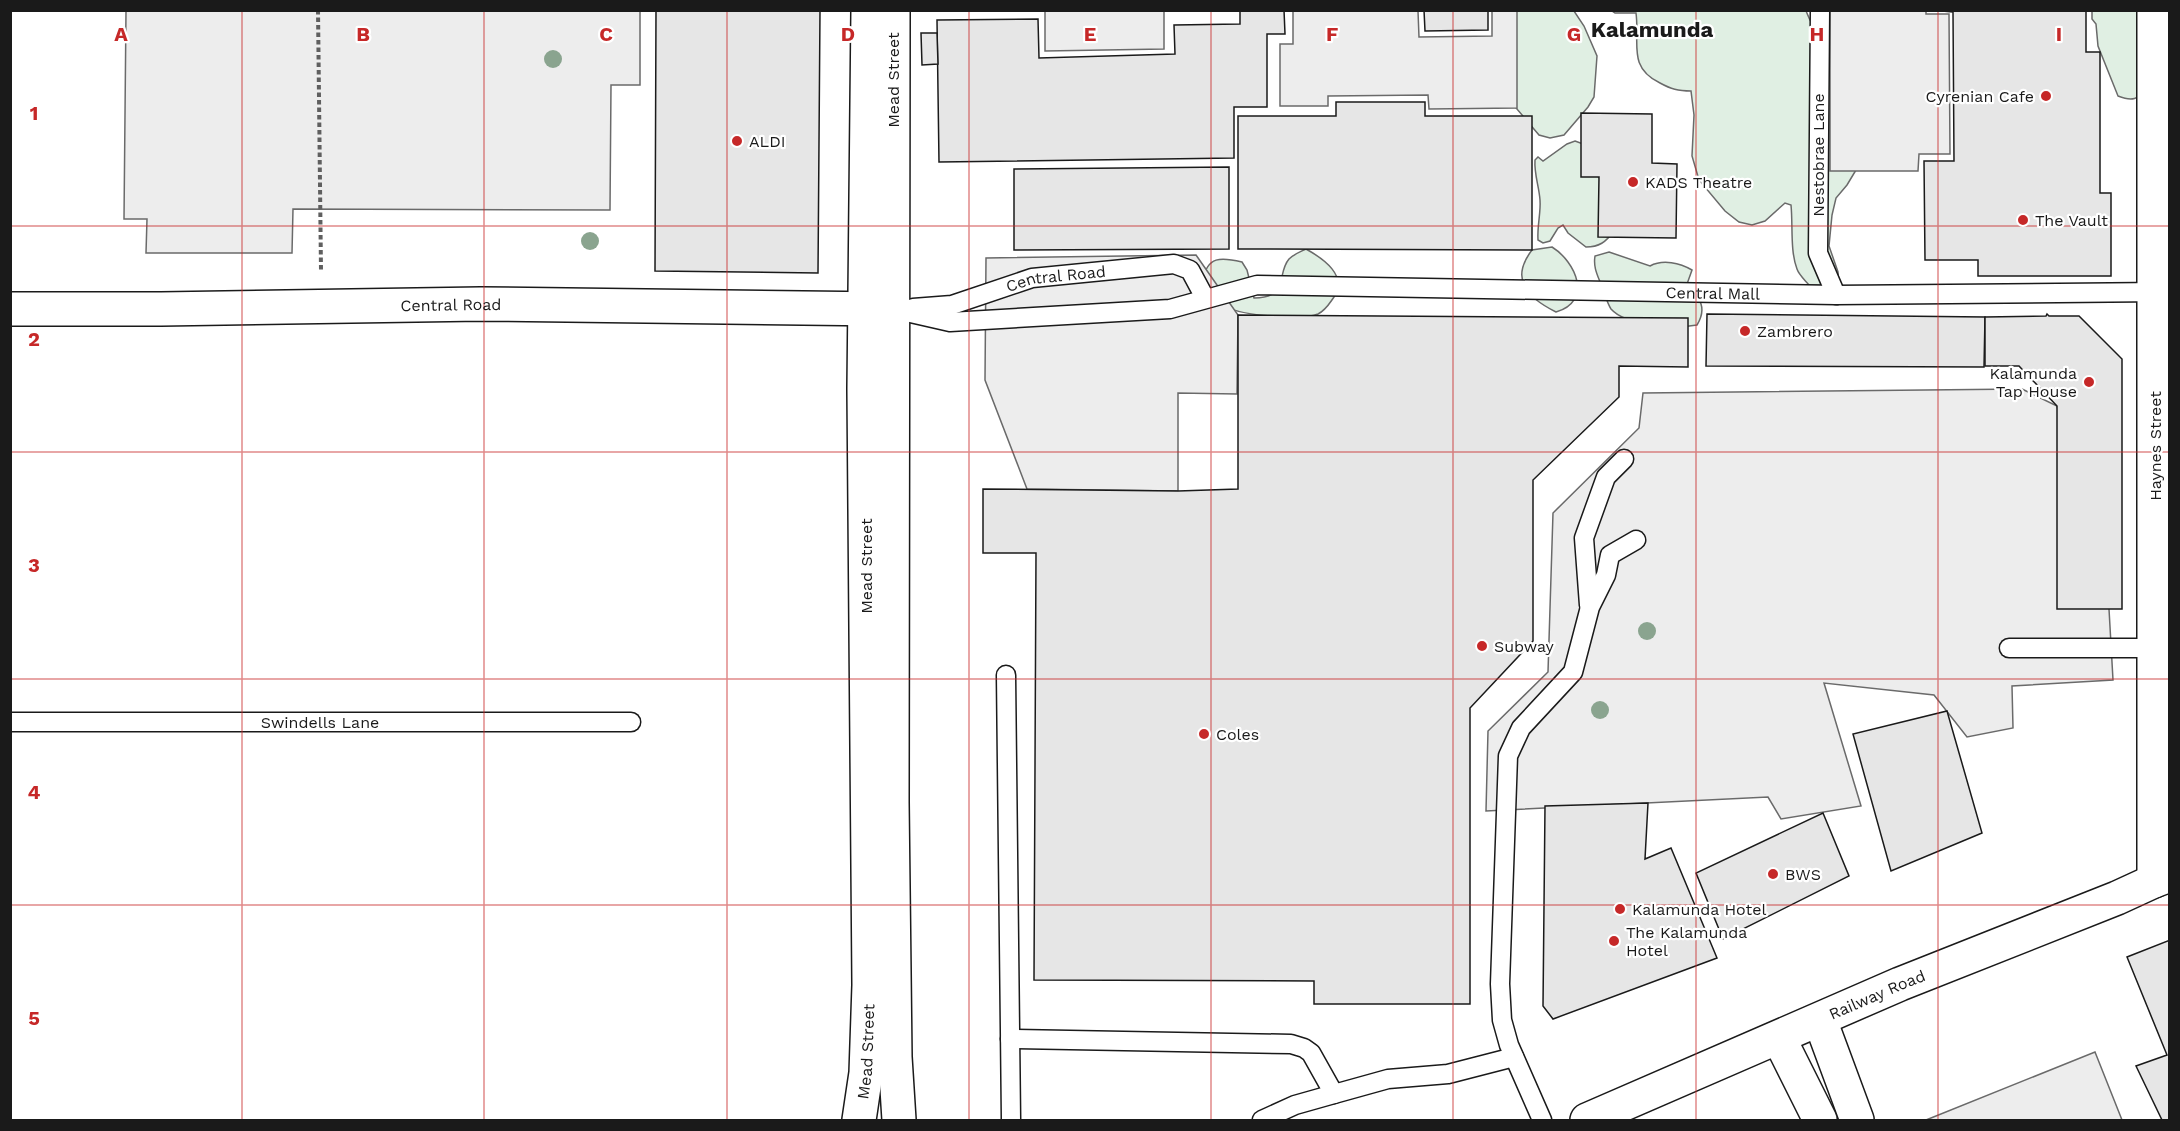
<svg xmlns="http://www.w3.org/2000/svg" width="2180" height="1131" font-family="'Work Sans',sans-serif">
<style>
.green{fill:#e0efe3;stroke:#6a6a6a;stroke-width:1.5}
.parking{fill:#ededed;stroke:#6a6a6a;stroke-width:1.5}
.building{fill:#e6e6e6;stroke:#1a1a1a;stroke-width:1.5}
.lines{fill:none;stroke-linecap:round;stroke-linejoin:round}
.service-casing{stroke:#1a1a1a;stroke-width:21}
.minor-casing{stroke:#1a1a1a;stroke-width:36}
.tertiary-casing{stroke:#1a1a1a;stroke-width:36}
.secondary-casing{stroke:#1a1a1a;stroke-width:36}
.path{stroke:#5f5f5f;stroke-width:4;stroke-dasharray:4.5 3;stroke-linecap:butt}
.service{stroke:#fff;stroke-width:18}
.minor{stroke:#fff;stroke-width:33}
.tertiary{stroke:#fff;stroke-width:33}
.secondary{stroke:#fff;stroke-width:33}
.tree{fill:#8aa48f}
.grid{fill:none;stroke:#c62828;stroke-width:1.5;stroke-opacity:0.55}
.poi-dot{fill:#c62828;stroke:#fff;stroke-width:2}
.labels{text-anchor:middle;stroke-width:4.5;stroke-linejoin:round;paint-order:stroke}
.street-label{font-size:16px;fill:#1a1a1a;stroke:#fff}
.poi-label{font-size:16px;fill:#1a1a1a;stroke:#fff;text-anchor:start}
.district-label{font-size:22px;font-weight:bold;fill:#1a1a1a;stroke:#fff}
.grid-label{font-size:20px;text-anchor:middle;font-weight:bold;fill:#c62828;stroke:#fff;stroke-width:4.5;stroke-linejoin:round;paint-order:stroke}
</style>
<rect width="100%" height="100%" fill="#fff"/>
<g class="green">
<path d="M1502,11H1574L1584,26L1597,56L1594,97L1588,107L1564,135L1550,138L1539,135L1511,102Z"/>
<path d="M1612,11H1806L1810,20L1834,53L1859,165L1847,185L1836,198L1832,215L1829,246L1838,272L1839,286L1809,285C1805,280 1799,275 1797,269C1790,251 1793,225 1791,205L1785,203L1765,221L1752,225L1739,222L1725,211L1699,180L1692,156L1694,115L1691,91C1678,91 1671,89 1660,83C1627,67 1640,43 1636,13H1615Z"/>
<path d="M2092,11H2153L2148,89C2137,99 2133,102 2118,96L2098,46L2096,24L2092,19Z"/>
<path d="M1575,141L1586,145L1593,171L1602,181L1613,232C1606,242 1599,247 1586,247L1568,233L1563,225L1558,228L1550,241L1543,243L1538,240C1537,226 1541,213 1540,200C1539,186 1534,174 1535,160L1538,157L1543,161L1567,144Z"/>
<path d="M1552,247C1576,262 1593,301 1556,312C1528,298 1509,280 1532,250Z"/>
<path d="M1306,249C1324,259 1348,276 1334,297C1329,304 1326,310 1318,314C1305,320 1241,316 1228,307C1219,300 1211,289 1203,280C1207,256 1221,257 1242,262L1247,270L1254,298C1290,298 1276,274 1289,259C1294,254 1300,252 1306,249Z"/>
<path d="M1609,252L1650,266C1663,259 1680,263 1692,270L1687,284C1699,298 1708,307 1697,325C1676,329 1626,326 1611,309C1607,303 1605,294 1602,287C1598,276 1593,268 1595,256Z"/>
</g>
<g class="parking">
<path d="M1926,10V14H1949L1950,154H1919L1918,171H1830V11Z"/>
<path d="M126,11H640V85H611L610,210L293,209L292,253H146L147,219H124Z"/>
<path d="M1045,11V10L1192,11H1164V49L1045,51Z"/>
<path d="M1293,11H1418L1419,37L1492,36V11H1517V108L1429,109L1428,95L1328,96V106H1280V44H1293Z"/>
<path d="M1196,255L1238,315L1237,394L1178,393V491L1027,489L985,380L986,258Z"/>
<path d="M2022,389L2057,406L2109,609L2113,680L2012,686L2013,728L1967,737L1934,695L1824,683L1861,806L1781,819L1768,797L1486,811L1488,731L1548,672L1553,513L1639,428L1643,393Z"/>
<path d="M2095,1052L2122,1120H1926Z"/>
</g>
<g class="building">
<path d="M656,10H820L818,273L655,271Z"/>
<path d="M1240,10H1284L1285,34H1267V107H1234V158L939,162L937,20L1038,19L1039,58L1175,54L1174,25L1240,24Z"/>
<path d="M1424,10H1488V30L1425,31Z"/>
<path d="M1931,10H2086V52H2100V193H2111V276H1978V260H1925L1924,161H1954L1953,12Z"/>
<path d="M921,33H937L938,64L922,65Z"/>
<path d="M1336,102H1425V116H1532V250L1238,249V116H1336Z"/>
<path d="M1581,113L1652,114V163L1677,164L1676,238L1598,237L1599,177H1581Z"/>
<path d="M1229,167V249L1014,250V169Z"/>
<path d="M1707,314L1985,317L1984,367L1706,366Z"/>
<path d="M2047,314L2049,316H2079L2122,359V609H2057V406L2019,366H1985V317L2046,316Z"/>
<path d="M1238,315L1688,318V367L1619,366V397L1533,480V641L1470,708V1004H1314V981L1034,980L1036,553H983V489L1178,491L1238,489Z"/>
<path d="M1947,711L1982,833L1891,871L1853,734Z"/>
<path d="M1648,803L1645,859L1671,848L1717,958L1553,1019L1543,1006L1545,806Z"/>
<path d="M1823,813L1849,876L1723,939L1696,873Z"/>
<path d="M2170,940V1120H2162L2136,1066L2167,1055L2127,957Z"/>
</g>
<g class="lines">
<g class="service-casing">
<g id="service">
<path d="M1820,10L1818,253L1836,295"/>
<path id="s1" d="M913,308L952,305L1032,278L1174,264L1190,270L1205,298"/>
<path id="s2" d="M893,309L950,322L1170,309L1257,285L1836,295L2162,292"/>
<path d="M1589,605L1584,538L1606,477L1624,459"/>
<path d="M2009,648H2154"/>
<path d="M1006,675L1011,1120"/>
<path id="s3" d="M10,722H631"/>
<path d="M1010,1039L1291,1044L1304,1048L1311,1053L1334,1094L1388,1079L1448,1074L1514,1057"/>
<path d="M1262,1120L1295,1105L1334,1094"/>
<path d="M1542,1120L1509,1045L1502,1020L1500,984L1508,756L1521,728L1573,672L1590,607L1606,575L1610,555L1636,540"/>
</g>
</g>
<g class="minor-casing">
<g id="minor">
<path d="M893,10L892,802L895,1057L899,1120"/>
<path id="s4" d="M10,309H161L481,304L885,309"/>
<path d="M1820,1020L1857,1120"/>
<path d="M1779,1038L1820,1120"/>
<path id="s5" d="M859,1120L866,1073L869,985L864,389L868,10"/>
</g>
</g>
<g class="tertiary-casing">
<path id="tertiary" d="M2154,10V881L2170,875"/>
</g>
<g class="secondary-casing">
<g id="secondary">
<path id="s6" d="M1587,1120L1900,984L2117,898L2154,881"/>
</g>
</g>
<path class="path" d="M318,10L321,271"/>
<use href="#service" class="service"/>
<use href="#minor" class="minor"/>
<use href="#tertiary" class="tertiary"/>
<use href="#secondary" class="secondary"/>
</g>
<g class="tree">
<circle cx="553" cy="59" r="9"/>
<circle cx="590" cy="241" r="9"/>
<circle cx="1647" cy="631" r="9"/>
<circle cx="1600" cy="710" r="9"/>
</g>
<path class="grid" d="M242,10V1120M484,10V1120M727,10V1120M969,10V1120M1211,10V1120M1453,10V1120M1696,10V1120M1938,10V1120M10,226H2170M10,452H2170M10,679H2170M10,905H2170"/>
<g class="poi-dot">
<circle cx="2046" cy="96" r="6"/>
<circle cx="737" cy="141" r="6"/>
<circle cx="1633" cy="182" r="6"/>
<circle cx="2023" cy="220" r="6"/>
<circle cx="1745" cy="331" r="6"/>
<circle cx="2089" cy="382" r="6"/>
<circle cx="1482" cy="646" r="6"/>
<circle cx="1204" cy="734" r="6"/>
<circle cx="1773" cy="874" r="6"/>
<circle cx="1620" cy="909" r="6"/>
<circle cx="1614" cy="941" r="6"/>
</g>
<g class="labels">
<g class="street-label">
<text transform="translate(893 80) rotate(-90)" y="6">Mead Street</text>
<text transform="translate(1818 155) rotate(-90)" y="6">Nestobrae Lane</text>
<text dy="6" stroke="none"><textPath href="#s1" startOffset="147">Central Road</textPath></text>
<text dy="6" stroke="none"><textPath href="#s2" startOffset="825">Central Mall</textPath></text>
<text dy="6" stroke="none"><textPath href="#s4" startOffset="441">Central Road</textPath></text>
<text transform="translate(2155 446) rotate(-90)" y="6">Haynes Street</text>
<text transform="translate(866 566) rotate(-90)" y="6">Mead Street</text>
<text dy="6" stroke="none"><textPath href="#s3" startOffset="310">Swindells Lane</textPath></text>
<text dy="6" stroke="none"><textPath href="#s6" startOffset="316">Railway Road</textPath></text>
<text dy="6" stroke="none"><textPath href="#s5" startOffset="69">Mead Street</textPath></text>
</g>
<g class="poi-label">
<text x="2034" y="102" text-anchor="end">Cyrenian Cafe</text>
<text x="749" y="147">ALDI</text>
<text x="1645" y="188">KADS Theatre</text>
<text x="2035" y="226">The Vault</text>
<text x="1757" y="337">Zambrero</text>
<text x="2077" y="379" text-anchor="end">Kalamunda<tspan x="2077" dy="18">Tap House</tspan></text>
<text x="1494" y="652">Subway</text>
<text x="1216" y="740">Coles</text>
<text x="1785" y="880">BWS</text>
<text x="1632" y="915">Kalamunda Hotel</text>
<text x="1626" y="938">The Kalamunda<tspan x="1626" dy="18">Hotel</tspan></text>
</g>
<g class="district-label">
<text x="1652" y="37">Kalamunda</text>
</g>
</g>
<g class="grid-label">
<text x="121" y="41">A</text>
<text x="363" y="41">B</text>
<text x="606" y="41">C</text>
<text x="848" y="41">D</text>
<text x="1090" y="41">E</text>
<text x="1332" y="41">F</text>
<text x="1574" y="41">G</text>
<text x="1817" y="41">H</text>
<text x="2059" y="41">I</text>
<text x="34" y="120">1</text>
<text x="34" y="346">2</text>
<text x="34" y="572">3</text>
<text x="34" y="799">4</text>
<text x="34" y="1025">5</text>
</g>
<rect width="2180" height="1131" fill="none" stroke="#1a1a1a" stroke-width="24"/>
</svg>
